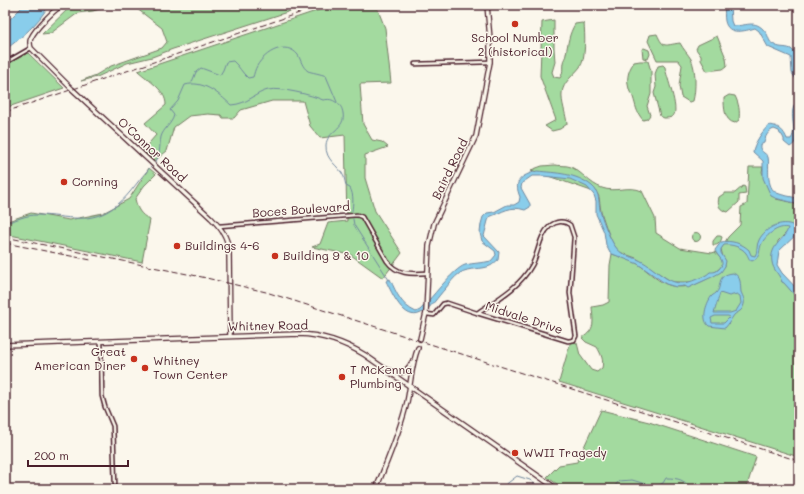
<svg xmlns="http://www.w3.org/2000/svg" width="804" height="494" font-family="Mali,sans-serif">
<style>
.green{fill:#a3da9f;stroke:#767c65}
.water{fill:#89cdeb;stroke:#70879e;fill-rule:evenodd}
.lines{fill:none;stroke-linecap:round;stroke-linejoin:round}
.stream{stroke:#70879e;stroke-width:1}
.tertiary-tunnel{stroke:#d8ccc5;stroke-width:3.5;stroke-dasharray:3.5 2;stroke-linecap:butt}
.minor-casing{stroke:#4a1f2b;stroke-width:5.5}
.tertiary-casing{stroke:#4a1f2b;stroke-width:6}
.secondary-casing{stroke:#4a1f2b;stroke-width:6}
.minor{stroke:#fbf7ec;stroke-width:2.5}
.tertiary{stroke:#fbf7ec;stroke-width:3.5}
.secondary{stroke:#fbf7ec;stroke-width:3.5}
.rail{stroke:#4a1f2b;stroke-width:1;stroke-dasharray:6 3;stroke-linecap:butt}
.poi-dot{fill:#c8321e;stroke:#fbf7ec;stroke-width:1.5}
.labels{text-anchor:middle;stroke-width:3;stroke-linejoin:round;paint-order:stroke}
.poi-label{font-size:12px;fill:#4a1f2b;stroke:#fbf7ec;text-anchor:start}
.street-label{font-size:12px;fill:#4a1f2b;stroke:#fbf7ec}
</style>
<rect width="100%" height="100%" fill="#fbf7ec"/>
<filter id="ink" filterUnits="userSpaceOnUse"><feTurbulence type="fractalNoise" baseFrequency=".025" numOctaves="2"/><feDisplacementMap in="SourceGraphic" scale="8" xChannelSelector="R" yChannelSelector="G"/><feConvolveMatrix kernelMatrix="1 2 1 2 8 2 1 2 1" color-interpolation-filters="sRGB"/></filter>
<g filter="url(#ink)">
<g class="green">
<path d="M76,5H113L93,11L78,13L51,33L42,34L70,7Z"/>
<path d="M132,5H309L173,49L152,57L127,63L97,77L81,81L96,75L111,66L162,48L167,42L162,28Z"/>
<path d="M334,5H376L385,28L391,83L360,84L363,124L372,140L382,142L388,147L365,155V178L375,211L402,253L383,278L351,255L312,247L320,244L328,223L347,221L345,135L320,138L310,126L303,101H272L241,110L234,118H223L221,115L208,114L189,116L174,127L167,151L154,161L143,150L156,135L145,123L166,105C166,90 149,81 138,71Z"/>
<path d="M554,20V48L555,62L552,72L554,77L560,78C564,72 562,69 563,63C563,60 566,57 566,54C568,43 569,34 575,24L582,23L584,24C585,34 586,59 580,67C574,75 563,82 562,93C561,102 566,114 567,124L560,129L552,131L545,126L556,120L540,76L542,22Z"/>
<path d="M657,34C664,49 664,45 680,43C683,49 688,54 691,59C696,69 696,90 693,101L689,102L681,97L679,86L682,65L678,60H657L648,41L650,35Z"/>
<path d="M717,36L726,58L727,66L723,69L707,71L701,60V56L696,49L698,45Z"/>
<path d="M644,48L649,50L650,54L648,59L643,58L642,49Z"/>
<path d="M28,53L64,88L5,108V65Z"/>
<path d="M640,61H648L651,71V94L647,106L650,115L647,119L643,120C636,112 636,106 633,97C633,95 631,94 630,92C626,81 627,72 634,62Z"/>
<path d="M663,65L665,67C666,76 680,110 673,116C671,118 667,118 664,118L660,116L654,93L656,87L655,74L658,66Z"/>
<path d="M729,95L735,96C739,104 740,111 739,120L735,123C724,121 724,107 724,98Z"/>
<path d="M555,165C560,166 566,165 571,167C582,172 590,184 602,188C615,193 629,185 642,191L655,218L656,233L680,248L712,253L715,252L722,260L723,264L720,268L715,272L692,282H672L636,258L619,252L612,242L606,227L601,212L599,197L597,193L531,170L542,166Z"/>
<path d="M749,167H763L762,172L776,199L790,202L799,206V223L788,231L778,241L775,268L781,277L782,282H784L799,300V457L559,382L570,344L574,342L577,343L580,355L591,370L597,372L602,368C604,360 601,354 597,347L586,342L582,338C596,329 593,322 592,307L603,305L609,302L610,265L612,254C621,257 631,259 638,264C647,270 656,280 666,284C687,293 710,279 725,266L721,249L728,237L740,225L741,207L747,204Z"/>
<path d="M149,168L156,174L144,186L135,199C138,210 139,213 150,220L142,262L5,234V222L31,213L69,220L103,213L129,199Z"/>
<path d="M743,186L745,187L746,194L739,195V202L728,212C719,210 717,205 719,197L725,193H735Z"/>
<circle cx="696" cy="237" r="4.5"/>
<path d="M717,236H720L722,237C721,242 718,246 713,245V241Z"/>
<path d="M601,410L649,422L756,457L746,489H564L547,477L559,465L577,462Z"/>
</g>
<g class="water">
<path d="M24,5H49C38,24 22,37 5,50V24Z"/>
<path d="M724,5H730L731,21L733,26C748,26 756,18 767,34C769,38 769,42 773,44C780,49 784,46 791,49C799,53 799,76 799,84L792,73L791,57L768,47L759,31L755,28C745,31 728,36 725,21C724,16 725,11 724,5Z"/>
<path d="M799,99C799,104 797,107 797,112C795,124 804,138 790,147L784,142V139L782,135L780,134L779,131L774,129C768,131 765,137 764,143L760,145C759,152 765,152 768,157C770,167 765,187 777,193C783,196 792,196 799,199V206C791,200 780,201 771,196L763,178V161L753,152C753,145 764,128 770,125C779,126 784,131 787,139H791C799,127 785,113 799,99Z"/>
<path d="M537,171C556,173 576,173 592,186C601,193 598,205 601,214C604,224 608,234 613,243C622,258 629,254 643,262C662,273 672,291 697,279C702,277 706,276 710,272C714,272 716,272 719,269C727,261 717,257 715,250L721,242C730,240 742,243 749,250L751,255L755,256C758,252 756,245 759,240C765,228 782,219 794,226L799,223V232L779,251L777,265L782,273L799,291V300L784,283L782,282C780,275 773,270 772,262C769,245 786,239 788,228C779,225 766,235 762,243C758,250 762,257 752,261C748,259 749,257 746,253C742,247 731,244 724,245L721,249V253L726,261L725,266L721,272L712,277L688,288L685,286L676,287L666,284L638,264L610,253L606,245L604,232L596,214V201L594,195L587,187L570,179L543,176H532L522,183L521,188L530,204V207L525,210C510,205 503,212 489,217L484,236L499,252L498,260C496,261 493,265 490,266C481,270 470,267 460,273C454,277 450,283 445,289C438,296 431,309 421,313C404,322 392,293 386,281L390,279C397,294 401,305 416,312L420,310C430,300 453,269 465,265C473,263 483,263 491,261L496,255L495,251L482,241L480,233L481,224L483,217L487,213L494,212L507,205H514L519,202L520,197C513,180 521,176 537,171Z"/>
<path d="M733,273C742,277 740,284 741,292C743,297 746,301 743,307C741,312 737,312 734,315C731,319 729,324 725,328L709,326C701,320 706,304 711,297C712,295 714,295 716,293C723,286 715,275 733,273ZM720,293L729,296L737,294L740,296L741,303L736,311L730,313H714ZM715,316H728L730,317L724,323H712L711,318Z"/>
</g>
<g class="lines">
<g class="stream">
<path d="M192,82L196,72L201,68L220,75L223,70L226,62L233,61C239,66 242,73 248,78L253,77C254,74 255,69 257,66C265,52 286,40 298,55C301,60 302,67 308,71C310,72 322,74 326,76L337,102"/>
<path d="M154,164C161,156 159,147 161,137C163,129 172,124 174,115L170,110L178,101L185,85C203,80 218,93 231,105C248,104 255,93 268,90C280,87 312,95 323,100C329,99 332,99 337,103C341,106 342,108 343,113C346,129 327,131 326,145C325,161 339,165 344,177C345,180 345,183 346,186L350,188C354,195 353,203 352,211"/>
<path d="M353,219L354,225L389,280"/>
<path d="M5,223C17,220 25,215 37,215C68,215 89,227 117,205C131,194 139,178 152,166"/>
<path d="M500,489L517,476L530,480L540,489"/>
<path d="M588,489H606L614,487L619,481L632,480L656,487L663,483L666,478C680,478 683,480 693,489"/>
</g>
<path class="tertiary-tunnel" d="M418,348L420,339"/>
<g class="minor-casing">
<g id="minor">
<path d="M5,63L31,48"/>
<path d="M415,64L490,62"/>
<path d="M219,226L357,215L362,217L387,261C397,275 411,274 427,273"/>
<path d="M426,314L434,315L443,304L447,303L477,313C498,299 520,287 532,265C539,252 539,236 550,226C556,221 564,220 570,225L574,237L570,293L576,336L574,340L568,341L477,313"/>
<path d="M101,342L102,396L105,407L113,426L115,484"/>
</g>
</g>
<g class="tertiary-casing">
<g id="tertiary">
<path d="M62,5C53,11 35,29 31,38C29,42 30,45 31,48L72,89L211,218C221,228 227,236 229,250L230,336"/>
<path d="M420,339L426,313L429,246L434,224L476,136L490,62V39L487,5"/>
<path d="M386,369C400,374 405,375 412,362"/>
<path d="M376,489C387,461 400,432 407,402C411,384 411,365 418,348"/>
</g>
</g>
<g class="secondary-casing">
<path id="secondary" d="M5,345L299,334C324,335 344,342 365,355L557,489"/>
</g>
<use href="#minor" class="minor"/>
<use href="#tertiary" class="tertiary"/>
<use href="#secondary" class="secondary"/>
<g class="rail">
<path d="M5,112L323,5"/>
<path d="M5,237L202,277L266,292L799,461"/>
<path d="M5,243L91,260"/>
</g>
</g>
</g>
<g class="poi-dot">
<circle cx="515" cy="24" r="4"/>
<circle cx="64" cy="182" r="4"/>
<circle cx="177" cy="246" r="4"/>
<circle cx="275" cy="256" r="4"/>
<circle cx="134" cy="359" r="4"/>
<circle cx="145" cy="368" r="4"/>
<circle cx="342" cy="377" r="4"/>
<circle cx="515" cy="453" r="4"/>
</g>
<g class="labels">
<g class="poi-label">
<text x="515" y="42" text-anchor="middle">School Number<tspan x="515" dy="14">2 (historical)</tspan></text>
<text x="72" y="186">Corning</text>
<text x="185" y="250">Buildings 4-6</text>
<text x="283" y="260">Building 9 &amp; 10</text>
<text x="126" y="356" text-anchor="end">Great<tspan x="126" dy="14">American Diner</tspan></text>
<text x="153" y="365">Whitney<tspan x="153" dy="14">Town Center</tspan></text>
<text x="350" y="374">T McKenna<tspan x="350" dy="14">Plumbing</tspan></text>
<text x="523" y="457">WWII Tragedy</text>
</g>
<g class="street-label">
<text transform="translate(152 150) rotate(43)" y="4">O'Connor Road</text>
<text transform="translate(450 169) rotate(-64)" y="4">Baird Road</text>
<text transform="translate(301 210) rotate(-4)" y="4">Boces Boulevard</text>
<text transform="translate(524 318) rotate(18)" y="4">Midvale Drive</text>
<text transform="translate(268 326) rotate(-1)" y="4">Whitney Road</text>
</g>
</g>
<rect width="804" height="494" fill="none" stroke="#fbf7ec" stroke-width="20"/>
<rect x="10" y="10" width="784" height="474" fill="none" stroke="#4a1f2b" stroke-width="1.5" filter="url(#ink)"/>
<path d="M28 460v6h100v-6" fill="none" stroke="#4a1f2b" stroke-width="2"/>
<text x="34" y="460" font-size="12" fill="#4a1f2b" stroke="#fbf7ec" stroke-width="3" paint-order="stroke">200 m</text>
</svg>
